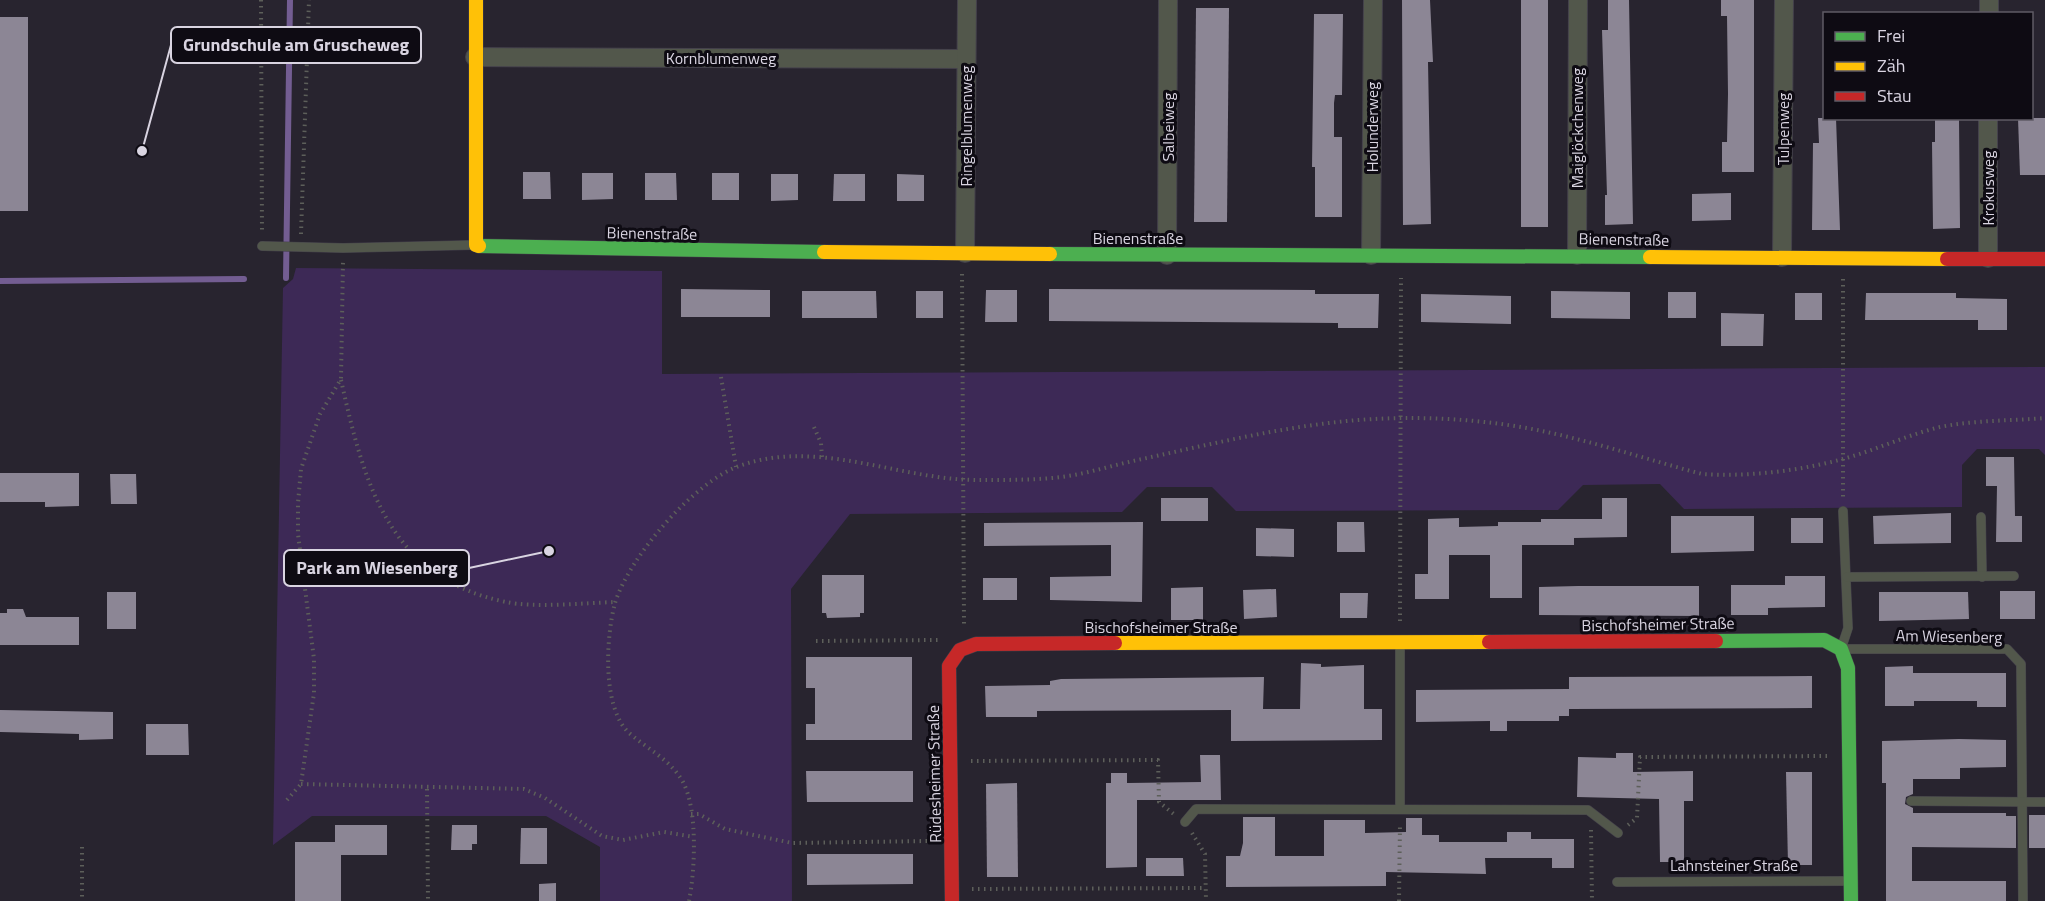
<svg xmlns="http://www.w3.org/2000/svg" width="2045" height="901" font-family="'Titillium Web',sans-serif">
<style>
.park{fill:#3d2956}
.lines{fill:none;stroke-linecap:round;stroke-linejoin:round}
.stream{stroke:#735d92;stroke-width:6}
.building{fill:#8c8695}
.lane-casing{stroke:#44414b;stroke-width:10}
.street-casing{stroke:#44414b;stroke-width:20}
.fast-casing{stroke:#44414b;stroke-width:15}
.slow-casing{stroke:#44414b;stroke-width:15}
.jam-casing{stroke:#44414b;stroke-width:15}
.path{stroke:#5d5f5a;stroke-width:4;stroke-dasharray:1.5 4.5;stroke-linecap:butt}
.lane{stroke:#52574b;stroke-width:9}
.street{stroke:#52574b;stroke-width:18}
.fast{stroke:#4caf50;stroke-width:14}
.slow{stroke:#ffc107;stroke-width:14}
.jam{stroke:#c62828;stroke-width:14}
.labels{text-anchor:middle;stroke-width:6;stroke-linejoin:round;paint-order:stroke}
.street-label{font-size:16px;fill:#d9d4e1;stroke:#0e0b13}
.leader{fill:none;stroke:#d9d4e1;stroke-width:2}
.callout-dot{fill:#d9d4e1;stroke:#0e0b13;stroke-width:2}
.callout{fill:#0e0b13;stroke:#d9d4e1;stroke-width:2}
.callout-label{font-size:18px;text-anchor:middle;font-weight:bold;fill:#d9d4e1}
</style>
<rect width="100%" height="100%" fill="#28242f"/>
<path class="park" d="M296,268L662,271V374L2045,367V455L2039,449H1977L1962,465V507L1684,509L1660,484L1583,485L1558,510L1236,511L1212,487H1147L1122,512L850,514L791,589L792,901H600V847L546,816H312L273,845L283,288L293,279Z"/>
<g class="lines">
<g class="stream">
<path d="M286,278L290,0"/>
<path d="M0,281L244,279"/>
</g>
</g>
<g class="building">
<path d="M1402,0H1430L1433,62H1428L1431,224L1403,225Z"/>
<rect x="1521" y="0" width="27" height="227"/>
<path d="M1608,0H1629L1633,224L1605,225V195H1607L1602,30H1608Z"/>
<path d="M1721,0H1754V172H1722V142H1727L1728,94L1727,16H1721Z"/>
<path d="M1196,8H1229L1227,222H1194Z"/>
<path d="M1314,14H1343L1342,95H1335L1334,103V137H1342V217H1315V167H1312Z"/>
<rect x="0" y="17" width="28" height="194"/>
<path d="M1818,118H1836L1840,230H1812L1813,143H1819Z"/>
<path d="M1935,118H1959L1960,228L1933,229L1932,142H1935Z"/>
<path d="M2018,118H2045V175H2020Z"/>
<path d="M523,172H550L551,199H523Z"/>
<path d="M582,173H613V199L582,200Z"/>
<path d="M645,173H676L677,200H645Z"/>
<rect x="712" y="173" width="27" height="27"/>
<path d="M771,174H798V200L771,201Z"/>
<path d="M834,174H865V201H833Z"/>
<path d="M897,174L924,175V201H897Z"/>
<path d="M1731,193V220L1692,221V194Z"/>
<path d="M681,289L770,290V317H681Z"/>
<path d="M1049,289L1315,290V294H1379L1378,328H1338V323L1049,321Z"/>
<path d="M986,290H1017V322H985Z"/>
<path d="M802,291H876L877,318H802Z"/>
<rect x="916" y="291" width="27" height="27"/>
<path d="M1551,291L1630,292V319L1551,318Z"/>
<rect x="1668" y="292" width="28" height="26"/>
<rect x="1795" y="293" width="27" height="27"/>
<path d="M1866,293H1956V298L2007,299V330H1978V320H1865Z"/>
<path d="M1421,294L1511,296V324L1421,322Z"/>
<path d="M1721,313L1764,314L1763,346H1721Z"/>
<path d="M1986,457H2014L2015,516H2022V542H1996L1997,486H1986Z"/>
<path d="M0,473H79V506L45,507V502H0Z"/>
<path d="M110,474H136L137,504H111Z"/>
<rect x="1161" y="498" width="47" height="23"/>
<path d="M1602,498H1627V537L1574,538V545H1522V598H1490V555H1449V599H1415V574H1428V519L1459,518V527L1498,526V522H1541V519H1602Z"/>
<path d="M1951,513V543L1874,544L1873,516Z"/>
<path d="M1671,516H1754V551L1671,553Z"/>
<rect x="1791" y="518" width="32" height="25"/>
<path d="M1143,522L1142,602L1050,600V577L1111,576V545L984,546V523Z"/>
<path d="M1337,522H1364L1365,552H1337Z"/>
<path d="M1256,528L1294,529V557L1256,556Z"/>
<path d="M822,575H864V613H860V617L827,618L826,613H822Z"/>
<path d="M1785,576H1825V607L1768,608V615H1731V585H1785Z"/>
<rect x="983" y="578" width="34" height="22"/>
<path d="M1578,586H1699V616L1539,615V587Z"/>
<path d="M1203,587V620H1171V588Z"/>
<path d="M1276,589L1277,617L1244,619L1243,590Z"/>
<rect x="2000" y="591" width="35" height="28"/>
<rect x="107" y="592" width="29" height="37"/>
<path d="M1879,592H1968L1969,619L1879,621Z"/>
<path d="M1340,593H1368L1367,618H1340Z"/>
<path d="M7,609H23L26,617H79V645H0V613H7Z"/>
<path d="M806,657H912V740H806V724H815V688H806Z"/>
<path d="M1301,663L1321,664V667L1364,665V709H1382V740L1231,741V710L1037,711V717H986L985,686L1050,685V681L1061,679L1264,677L1263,709H1300Z"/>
<path d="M1913,666V673H2006V707H1977V701H1914V706H1885V667Z"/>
<path d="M1812,676V708L1569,709V716H1559V721H1507V731H1490V721L1416,722V690L1569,689V677Z"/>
<path d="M0,710L113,712V739L79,740V734L0,732Z"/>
<path d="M146,724H188L189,755H146Z"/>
<path d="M1959,739L2006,740V767L1960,768V779H1913V794L1906,797L1905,804L1913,808V813H2006V816H2016V848L1912,847V881H2006V901H1886V783H1882V741Z"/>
<path d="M1616,753H1633V772L1693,771V801H1684V862H1660L1659,799L1577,797L1578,757L1616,758Z"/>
<path d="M1200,755H1220L1221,800H1137V867L1106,868V783H1111V773H1127V783L1201,782Z"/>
<path d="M806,771H913V802H807Z"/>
<path d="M1786,772H1812V865H1788Z"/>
<path d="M1017,783L1018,877H987L986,784Z"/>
<rect x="2029" y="815" width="16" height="33"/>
<path d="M1243,817H1275V856H1324V820H1365V833L1406,832V818H1422V835H1439V842H1507V832H1531V839H1574V868H1552V858H1485L1486,874L1386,872V886L1226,887V856H1240L1243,843Z"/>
<path d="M335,825H387V855H341V901H295V842H335Z"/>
<path d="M452,825H477V844H472V850H451Z"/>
<path d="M521,828H547V864H520Z"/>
<path d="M807,854H913V884L807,885Z"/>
<path d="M1146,858H1183L1184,876H1146Z"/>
<path d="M556,883V901H539V884Z"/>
</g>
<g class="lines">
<g class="lane-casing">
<g id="lane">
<path d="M262,246L343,248L473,245"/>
<path d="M1843,511L1848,628L1841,649H2007L2021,664L2023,901"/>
<path d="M1981,517L1982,577"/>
<path d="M1847,577L2014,576"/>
<path d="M1911,801L2045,802"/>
<path d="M1400,808V645"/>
<path d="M1185,822L1196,809L1588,810L1618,833"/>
<path d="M1617,882L1849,881"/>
</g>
</g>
<g class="street-casing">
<g id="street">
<path d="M1989,14V0"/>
<path d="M475,57L966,59"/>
<path d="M965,253L967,0"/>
<path d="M1167,255L1168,0"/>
<path d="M1371,255L1373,0"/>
<path d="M1577,255L1578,0"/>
<path d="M1782,257L1784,0"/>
<path d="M1988,258V118"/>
</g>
</g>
<g class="fast-casing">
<g id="fast">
<path d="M479,246L824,252"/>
<path d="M1050,254L1650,257"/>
<path d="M1716,641L1824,640L1841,649L1848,668L1851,901"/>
</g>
</g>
<g class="slow-casing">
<g id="slow">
<path d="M476,0V245L479,246"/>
<path d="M824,252L1050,254"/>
<path d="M1650,257L1947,259"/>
<path d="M1115,643L1489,642"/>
</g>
</g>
<g class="jam-casing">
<g id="jam">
<path d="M1947,259H2045"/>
<path d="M1489,642L1716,641"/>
<path d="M952,901L949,666L960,650L976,644L1115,643"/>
</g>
</g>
<g class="path">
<path d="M261,0L262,234"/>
<path d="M301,234L309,0"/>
<path d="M962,274L964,624"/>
<path d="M1843,279V500"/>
<path d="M721,377L736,467"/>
<path d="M341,380C364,483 388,578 506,602C533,608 585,603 615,602"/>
<path d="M814,427L821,443L822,457"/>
<path d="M1400,621L1401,278"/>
<path d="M816,641L939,640"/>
<path d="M971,761L1158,760L1159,802L1175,815"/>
<path d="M301,784L524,789L545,798L602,836L623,840L664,832L694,837"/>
<path d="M427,789L428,901"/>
<path d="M287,800L301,784L314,693V659L298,534V503L301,469L320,414L341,379L343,261"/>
<path d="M691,814H699L725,829L792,843L929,841"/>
<path d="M1628,825L1637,818L1640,757L1827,756"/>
<path d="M1591,830L1592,901"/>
<path d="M1192,833L1205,854L1206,901"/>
<path d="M82,847V901"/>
<path d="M972,889L1206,888"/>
<path d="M689,901C695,871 698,810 683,782C670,759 647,749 628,732C602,706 606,637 615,603C629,557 694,482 739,466C820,437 902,482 984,480C1006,480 1029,480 1052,478C1079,476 1106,467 1133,461C1203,446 1275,428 1347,421C1410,415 1480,418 1542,431C1595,442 1649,460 1702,474C1748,477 1798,471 1843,459C1876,450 1907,435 1940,427C1975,420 2009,421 2045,418"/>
<path d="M1399,901L1400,824"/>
</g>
<use href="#lane" class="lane"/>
<use href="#street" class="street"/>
<use href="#fast" class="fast"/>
<use href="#slow" class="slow"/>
<use href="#jam" class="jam"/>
</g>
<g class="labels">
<g class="street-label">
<text x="721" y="64">Kornblumenweg</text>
<text transform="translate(966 126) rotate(-90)" y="6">Ringelblumenweg</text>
<text transform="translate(1168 127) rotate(-90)" y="6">Salbeiweg</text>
<text transform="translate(1372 127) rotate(-90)" y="6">Holunderweg</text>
<text transform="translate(1577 128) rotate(-90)" y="6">Maiglöckchenweg</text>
<text transform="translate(1783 129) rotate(-90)" y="6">Tulpenweg</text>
<text transform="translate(1988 188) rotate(-90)" y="6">Krokusweg</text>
<text transform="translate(652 233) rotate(1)" y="6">Bienenstraße</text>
<text x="1138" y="244">Bienenstraße</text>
<text transform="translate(1624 239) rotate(1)" y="6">Bienenstraße</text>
<text transform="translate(1658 624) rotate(-1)" y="6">Bischofsheimer Straße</text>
<text x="1161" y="633">Bischofsheimer Straße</text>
<text transform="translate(1949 636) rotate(1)" y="6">Am Wiesenberg</text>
<text transform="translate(934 774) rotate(-91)" y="6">Rüdesheimer Straße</text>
<text x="1734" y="871">Lahnsteiner Straße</text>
</g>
</g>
<path class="leader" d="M142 151L171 45M549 551L469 568"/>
<g class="callout-dot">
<circle cx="142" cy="151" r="6"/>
<circle cx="549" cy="551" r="6"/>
</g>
<g class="callout">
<rect x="171" y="27" width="250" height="36" rx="6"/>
<rect x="284" y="550" width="185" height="36" rx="6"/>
</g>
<g class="callout-label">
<text x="296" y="51">Grundschule am Gruscheweg</text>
<text x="377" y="574">Park am Wiesenberg</text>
</g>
<rect x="1823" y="12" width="210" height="108" fill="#0e0b13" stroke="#5f5b65" stroke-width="1.5"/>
<rect x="1835" y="32" width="30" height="9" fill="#4caf50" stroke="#5f5b65" stroke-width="1.5"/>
<text x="1877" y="42" font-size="18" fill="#d9d4e1">Frei</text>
<rect x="1835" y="62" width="30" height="9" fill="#ffc107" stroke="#5f5b65" stroke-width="1.5"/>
<text x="1877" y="72" font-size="18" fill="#d9d4e1">Zäh</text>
<rect x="1835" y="92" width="30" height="9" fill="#c62828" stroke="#5f5b65" stroke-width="1.5"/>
<text x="1877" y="102" font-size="18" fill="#d9d4e1">Stau</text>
</svg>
